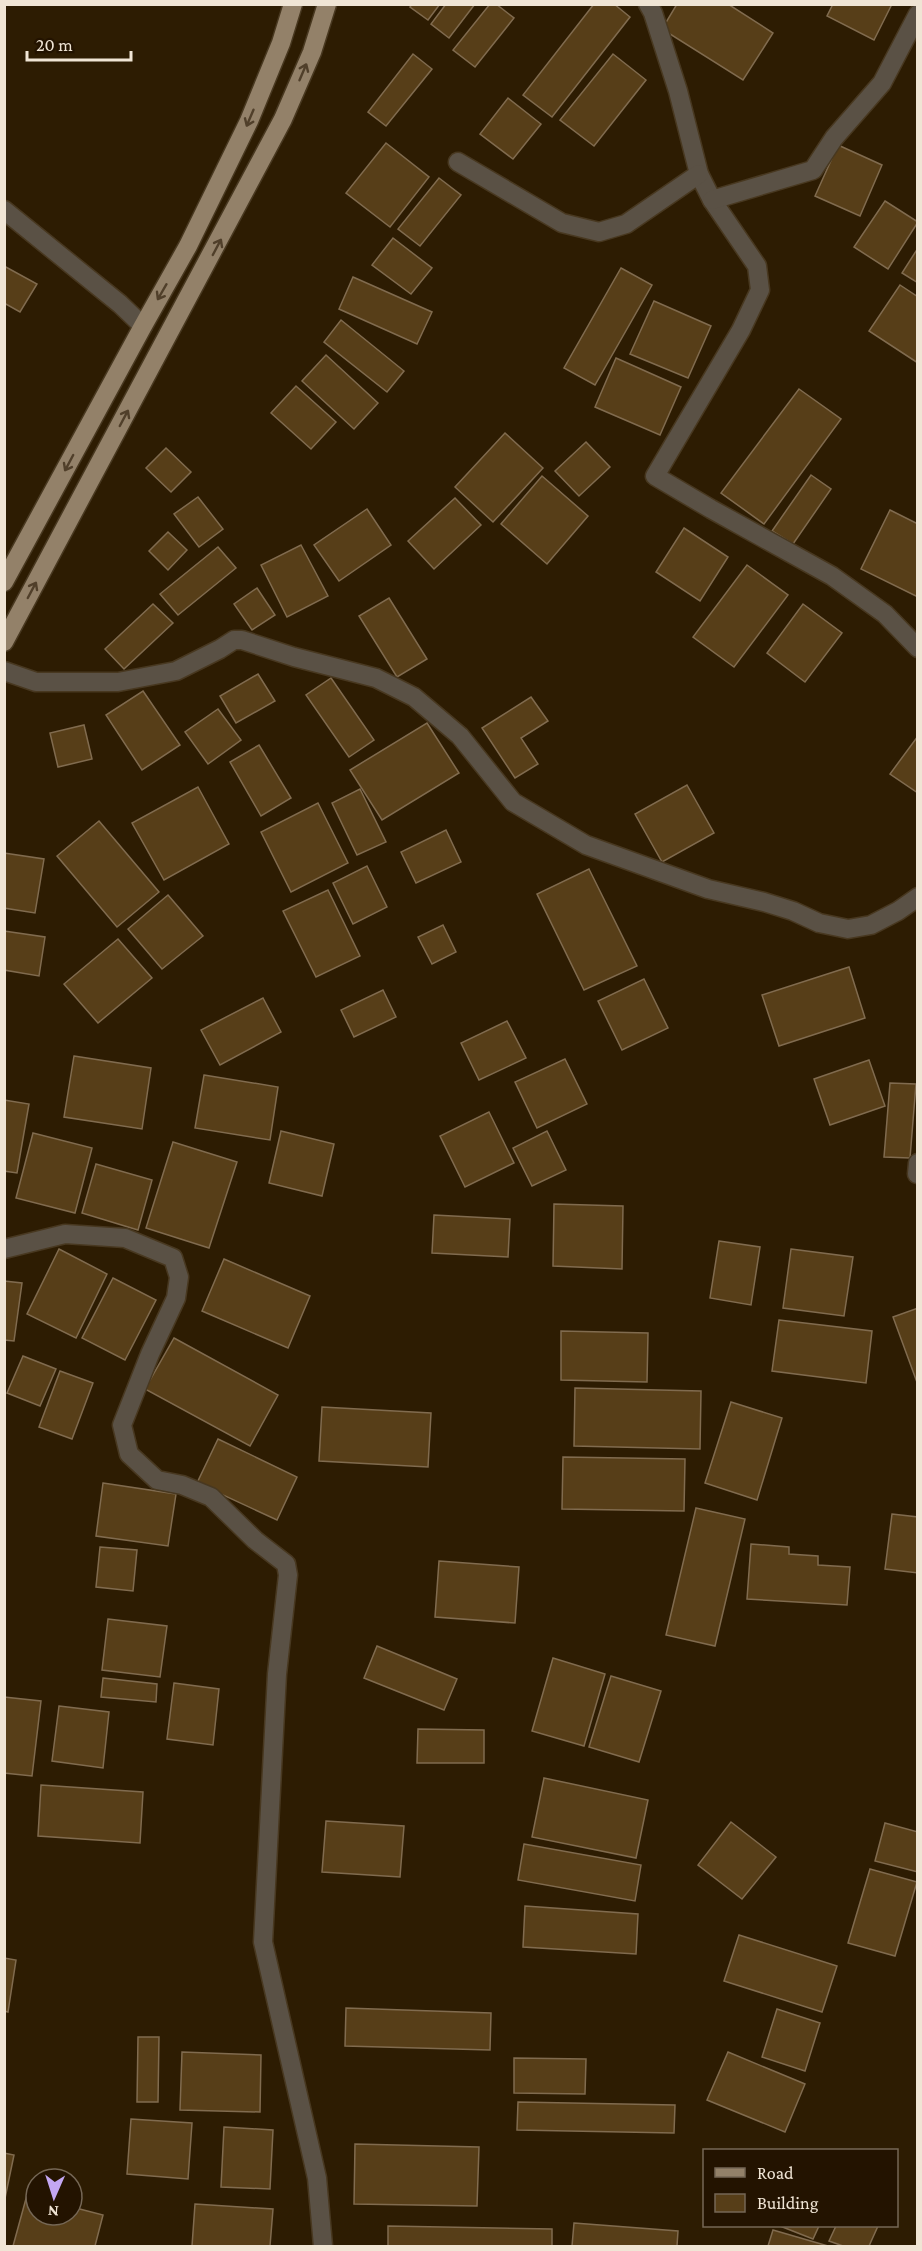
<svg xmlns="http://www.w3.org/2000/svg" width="922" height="2251" font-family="'Crimson Pro',serif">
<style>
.building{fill:#573e18;stroke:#806b4f;stroke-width:1.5}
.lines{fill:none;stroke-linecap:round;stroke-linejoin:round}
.minor-casing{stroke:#483820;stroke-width:21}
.major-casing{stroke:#483820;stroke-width:21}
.minor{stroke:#5a5145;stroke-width:18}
.major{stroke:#938169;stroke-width:18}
.oneway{stroke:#503f2a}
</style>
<rect width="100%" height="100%" fill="#2d1c02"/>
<g class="building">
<path d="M412,4H440L428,20L410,7Z"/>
<path d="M446,4H475L449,38L431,24Z"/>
<path d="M490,4H496L514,18L475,67L453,50Z"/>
<path d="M594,4H614L630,17L552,117L523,95Z"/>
<path d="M677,4H728L773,33L743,80L662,29Z"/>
<path d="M833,4H892L874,40L827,16Z"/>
<path d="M413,54L432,69L386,126L368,112Z"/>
<path d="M613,54L646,80L594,146L560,120Z"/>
<path d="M508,98L541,124L513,159L480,134Z"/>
<path d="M386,143L429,177L390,227L346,193Z"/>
<path d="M838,145L882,165L860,216L815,196Z"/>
<path d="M439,178L461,195L420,246L398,229Z"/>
<path d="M885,201L918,222L888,269L854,247Z"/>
<path d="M393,238L432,268L411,294L372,265Z"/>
<path d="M918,248V283L902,273Z"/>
<path d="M4,266L37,284L20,312L4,303Z"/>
<path d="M621,268L652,285L595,385L564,368Z"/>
<path d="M353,277L432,312L417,344L339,309Z"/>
<path d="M900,285L918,297V363L869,331Z"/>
<path d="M654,301L711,326L688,378L630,354Z"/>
<path d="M341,320L404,371L387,392L324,342Z"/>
<path d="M326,355L378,403L354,429L302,381Z"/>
<path d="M616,358L681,387L660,435L595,407Z"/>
<path d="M296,386L336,422L311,449L271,413Z"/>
<path d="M799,389L841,419L764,524L721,493Z"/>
<path d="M505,433L543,468L493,522L455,487Z"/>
<path d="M586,442L610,467L579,496L555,471Z"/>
<path d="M166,448L191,472L171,492L146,468Z"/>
<path d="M811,475L831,489L793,544L772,531Z"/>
<path d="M542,476L588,516L547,564L501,524Z"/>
<path d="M198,497L223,529L199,547L174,514Z"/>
<path d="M455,498L481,525L434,569L408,541Z"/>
<path d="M367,509L391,545L339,581L314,545Z"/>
<path d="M890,510L918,524V597L861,569Z"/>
<path d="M684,528L728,557L700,601L656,572Z"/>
<path d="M168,532L187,550L168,570L149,551Z"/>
<path d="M301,545L328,596L287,617L261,565Z"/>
<path d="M218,547L236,568L178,615L160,594Z"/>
<path d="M747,565L788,595L734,667L693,637Z"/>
<path d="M257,588L275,615L252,630L234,604Z"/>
<path d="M389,598L427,659L397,677L359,616Z"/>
<path d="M153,604L173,623L124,669L105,649Z"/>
<path d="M803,604L842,633L805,682L767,653Z"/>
<path d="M258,674L275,701L236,723L220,696Z"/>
<path d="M331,678L374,740L349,757L306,695Z"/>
<path d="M143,691L180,745L142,770L106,715Z"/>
<path d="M531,697L548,721L521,738L538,764L515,778L482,728Z"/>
<path d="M218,709L241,740L208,764L185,732Z"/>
<path d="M427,723L459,773L382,820L350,770Z"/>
<path d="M84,725L92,759L58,767L50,733Z"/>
<path d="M918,736V793L890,774Z"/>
<path d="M259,745L291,798L261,816L230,762Z"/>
<path d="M687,785L714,833L662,862L635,814Z"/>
<path d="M198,787L229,844L164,880L132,823Z"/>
<path d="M360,789L386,842L357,855L332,803Z"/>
<path d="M318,803L348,863L291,892L261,832Z"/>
<path d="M99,821L159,892L117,927L57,856Z"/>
<path d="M446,830L461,862L416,883L401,852Z"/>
<path d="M4,853L44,859L35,913L4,908Z"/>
<path d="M367,866L387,907L353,924L333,883Z"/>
<path d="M589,869L637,966L584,990L537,894Z"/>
<path d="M328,890L360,956L316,977L283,911Z"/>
<path d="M168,895L203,936L162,969L128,929Z"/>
<path d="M443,925L456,952L432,964L418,937Z"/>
<path d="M4,931L45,937L39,976L4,970Z"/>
<path d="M118,939L152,978L98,1023L64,984Z"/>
<path d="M849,967L865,1018L779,1046L762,995Z"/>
<path d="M644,979L668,1028L622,1050L598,1001Z"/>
<path d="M383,990L396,1017L354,1037L341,1010Z"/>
<path d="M263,998L281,1032L220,1065L201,1030Z"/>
<path d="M507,1021L526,1058L479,1080L461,1043Z"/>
<path d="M74,1056L151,1068L142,1129L64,1117Z"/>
<path d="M565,1059L587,1104L537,1128L515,1082Z"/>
<path d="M869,1060L885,1106L830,1125L814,1079Z"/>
<path d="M204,1075L278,1087L270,1140L195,1128Z"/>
<path d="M890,1083L916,1084L910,1158L884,1157Z"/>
<path d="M4,1100L29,1104L17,1173L4,1171Z"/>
<path d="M489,1112L514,1163L465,1187L440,1136Z"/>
<path d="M281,1131L334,1144L322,1196L269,1183Z"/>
<path d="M547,1131L566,1170L532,1186L513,1148Z"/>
<path d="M33,1133L92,1148L75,1213L16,1198Z"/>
<path d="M173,1142L237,1162L209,1248L146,1228Z"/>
<path d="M96,1164L152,1180L138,1230L82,1213Z"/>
<path d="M554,1204L623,1206L622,1269L553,1266Z"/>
<path d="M434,1215L510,1219L508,1257L432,1253Z"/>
<path d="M719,1241L760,1247L751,1305L710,1298Z"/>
<path d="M59,1249L107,1274L76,1338L27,1314Z"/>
<path d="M791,1249L853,1257L844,1316L783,1308Z"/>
<path d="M224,1259L310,1296L288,1348L202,1311Z"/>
<path d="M113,1278L156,1300L125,1360L82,1338Z"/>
<path d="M4,1281L22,1283L14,1341L4,1340Z"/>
<path d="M918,1308V1385L893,1317Z"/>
<path d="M779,1320L872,1331L866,1383L772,1371Z"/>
<path d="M561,1331L648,1333L647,1382L561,1380Z"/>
<path d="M174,1338L278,1395L250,1446L145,1389Z"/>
<path d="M23,1356L56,1369L40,1406L7,1393Z"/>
<path d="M60,1371L93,1383L72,1439L39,1427Z"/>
<path d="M575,1388L701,1391L700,1449L574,1446Z"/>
<path d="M731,1402L782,1418L757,1500L705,1483Z"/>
<path d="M322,1407L431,1413L428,1467L319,1461Z"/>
<path d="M218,1439L297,1477L277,1520L197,1483Z"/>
<path d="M563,1457L685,1459L684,1511L562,1509Z"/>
<path d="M103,1483L176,1494L168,1546L96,1536Z"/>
<path d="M696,1508L745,1519L715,1646L666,1635Z"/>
<path d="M892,1514L918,1517V1573L885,1569Z"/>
<path d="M751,1544L789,1547V1554L818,1556V1565L850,1567L847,1605L747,1599Z"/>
<path d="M100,1547L137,1550L133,1591L96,1587Z"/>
<path d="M439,1561L519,1567L515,1623L435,1617Z"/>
<path d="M108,1619L167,1626L160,1677L102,1670Z"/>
<path d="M377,1646L457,1679L444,1710L364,1678Z"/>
<path d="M553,1658L605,1674L584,1746L532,1731Z"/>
<path d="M611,1676L661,1691L639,1762L589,1747Z"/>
<path d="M103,1678L157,1684L156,1702L101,1697Z"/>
<path d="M174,1683L219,1689L213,1745L167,1739Z"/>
<path d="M4,1697L41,1701L32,1776L4,1773Z"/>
<path d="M59,1706L109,1712L103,1768L52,1761Z"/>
<path d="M418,1729L484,1730V1763H417Z"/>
<path d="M544,1778L648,1800L636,1858L532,1837Z"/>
<path d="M41,1785L143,1792L140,1843L38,1836Z"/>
<path d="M326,1821L404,1826L400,1877L322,1872Z"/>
<path d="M731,1822L776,1857L742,1899L698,1865Z"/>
<path d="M885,1823L918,1832V1872L875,1861Z"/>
<path d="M524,1844L641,1865L635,1901L518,1880Z"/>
<path d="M870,1869L917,1882L895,1956L848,1943Z"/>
<path d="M525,1906L638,1914L636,1954L523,1947Z"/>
<path d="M739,1935L837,1966L822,2012L724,1981Z"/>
<path d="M4,1958L16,1960L8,2012L4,2011Z"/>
<path d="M346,2008L491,2013L490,2050L345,2046Z"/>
<path d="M777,2009L820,2023L805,2071L762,2057Z"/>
<path d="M138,2037H159L158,2102H137Z"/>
<path d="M182,2052L261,2055L260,2112L180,2110Z"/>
<path d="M728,2052L805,2084L785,2132L707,2100Z"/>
<path d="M514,2058L586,2059L585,2094L514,2093Z"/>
<path d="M518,2102L675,2105L674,2133L517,2130Z"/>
<path d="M131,2119L192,2123L188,2179L127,2174Z"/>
<path d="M224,2127L273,2130L270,2189L221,2187Z"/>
<path d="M355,2144L479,2147L477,2206L354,2204Z"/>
<path d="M4,2153L14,2155L4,2203Z"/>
<path d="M27,2195L36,2198V2215H72V2207L103,2215L95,2246H13Z"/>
<path d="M195,2204L273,2209L270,2246H192Z"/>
<path d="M574,2223L678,2231L677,2246H572Z"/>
<path d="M388,2226L552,2229V2246H388Z"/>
<path d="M780,2226H819L813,2239Z"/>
<path d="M836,2226H878L869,2246H843L829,2241Z"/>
<path d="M773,2230L828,2246H768Z"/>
</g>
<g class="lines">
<g class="minor-casing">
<g id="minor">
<path d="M648,4L653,13L678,91L699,174L712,200L757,266L760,290L741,330L655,476L711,509L832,576L885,614L918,648"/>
<path d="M458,162L562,223L599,232L626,224L699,174"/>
<path d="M712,200L813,170L834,138L882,83L918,14"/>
<path d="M4,210L120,304L143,326"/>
<path d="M4,671L36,682H118L176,671L220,649L234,640H242L294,657L376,678L414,697L460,736L513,802L586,845L708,889L764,902L793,911L819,923L848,929L871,925L898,911L918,897"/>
<path d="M917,1174L918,1163"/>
<path d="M4,1249L65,1234L125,1238L173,1258L179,1277L176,1298L150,1354L122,1425L129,1454L157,1480L182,1485L211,1497L255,1540L286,1564L288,1575L277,1674L263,1942L317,2178L323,2246"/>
</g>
</g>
<g class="major-casing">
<g id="major">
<path d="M4,582L143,326L188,246L249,121L281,43L293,4"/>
<path d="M4,642L283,119L312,52L327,4"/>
</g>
</g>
<use href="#minor" class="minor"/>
<use href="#major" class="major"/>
</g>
<defs><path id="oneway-shaft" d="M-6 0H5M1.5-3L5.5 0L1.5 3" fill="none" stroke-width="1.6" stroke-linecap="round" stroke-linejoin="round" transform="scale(1.5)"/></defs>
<g class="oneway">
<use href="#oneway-shaft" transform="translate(303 72) rotate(-67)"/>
<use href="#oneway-shaft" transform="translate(250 118) rotate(113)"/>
<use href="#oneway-shaft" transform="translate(217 247) rotate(-62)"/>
<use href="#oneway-shaft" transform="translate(162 292) rotate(120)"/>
<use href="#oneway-shaft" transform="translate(124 418) rotate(-62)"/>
<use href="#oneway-shaft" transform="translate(69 463) rotate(118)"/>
<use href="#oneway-shaft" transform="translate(32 590) rotate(-62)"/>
</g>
<rect width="922" height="2251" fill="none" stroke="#f0e5d5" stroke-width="12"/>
<rect x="703" y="2149" width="195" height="78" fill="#231300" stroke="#756755" stroke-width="1.5"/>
<rect x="715" y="2168" width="30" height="9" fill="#938169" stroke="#756755" stroke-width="1.5"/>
<text x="757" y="2179" font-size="18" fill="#f0e5d5">Road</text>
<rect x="715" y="2194" width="30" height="18" fill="#573e18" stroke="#756755" stroke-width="1.5"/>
<text x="757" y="2209" font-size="18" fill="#f0e5d5">Building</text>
<g transform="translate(54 2197) rotate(183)"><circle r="28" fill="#231300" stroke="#756755" stroke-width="1.5"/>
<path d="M0-4.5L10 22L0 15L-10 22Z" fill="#c3a7f2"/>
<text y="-9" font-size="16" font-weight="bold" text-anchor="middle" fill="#f0e5d5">N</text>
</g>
<path d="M27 51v9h104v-9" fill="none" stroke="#f0e5d5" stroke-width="3"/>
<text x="36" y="51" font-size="18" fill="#f0e5d5" stroke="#231300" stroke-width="4.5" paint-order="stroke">20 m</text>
</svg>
